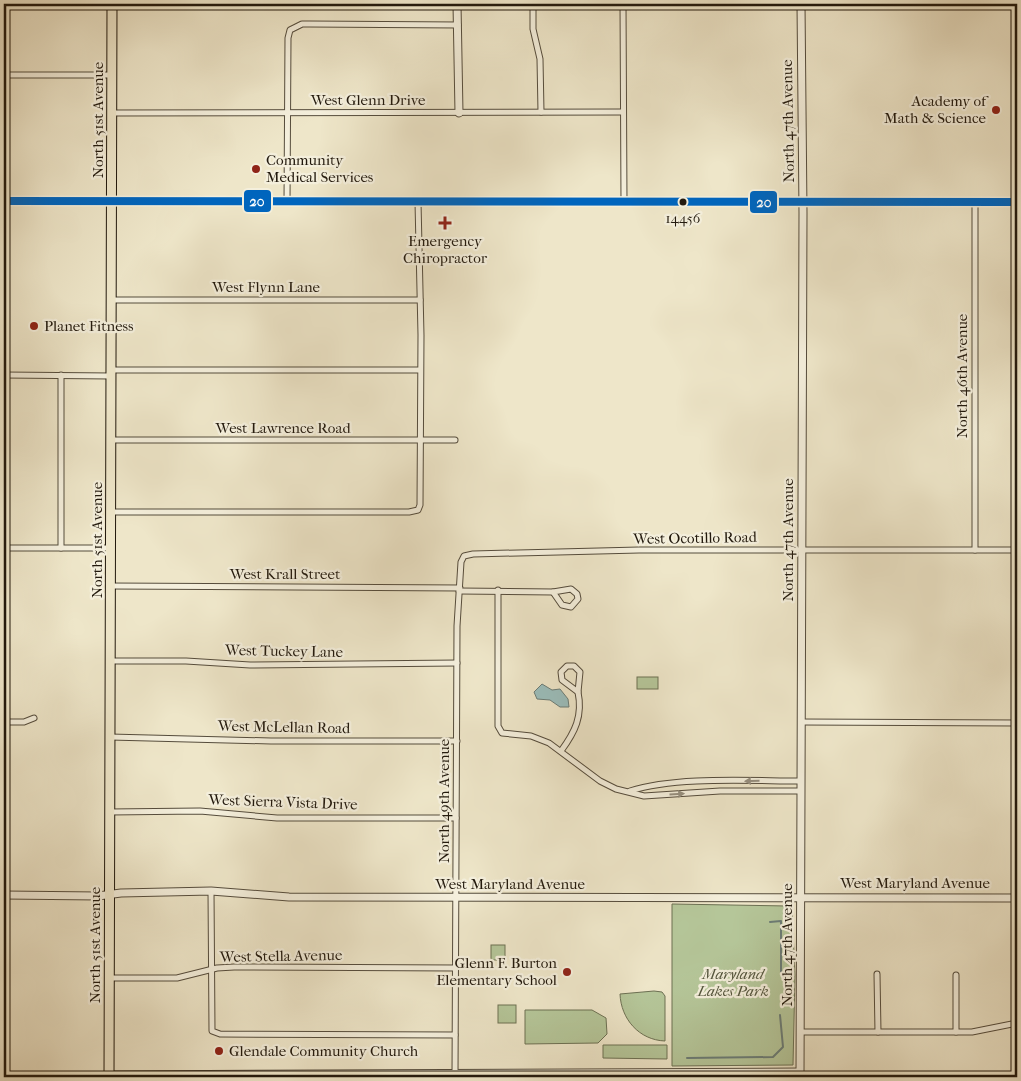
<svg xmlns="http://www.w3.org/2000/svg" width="1021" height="1081" font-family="'IM FELL French Canon',serif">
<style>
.green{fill:#b5c699;stroke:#6c7053}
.water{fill:#9bbebc;stroke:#6b7c76}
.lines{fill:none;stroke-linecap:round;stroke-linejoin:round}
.stream{stroke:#6b7c76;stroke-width:2}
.minor-casing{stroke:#554c3c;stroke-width:7}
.tertiary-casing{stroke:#554c3c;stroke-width:9}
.secondary-casing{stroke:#22190d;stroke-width:9}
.primary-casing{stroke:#22190d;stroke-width:11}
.minor{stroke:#f4efdc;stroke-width:5}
.tertiary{stroke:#f4efdc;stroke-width:7}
.secondary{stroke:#f4efdc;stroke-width:8}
.primary{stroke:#eee6c9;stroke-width:9}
.bus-1-casing{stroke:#f4efdc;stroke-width:11}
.bus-1{stroke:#0065bd;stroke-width:8}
.oneway{fill:#968f7f}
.poi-dot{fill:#8f2418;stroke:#f4efdc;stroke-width:2}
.bus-dot{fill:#22190d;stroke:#f4efdc;stroke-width:2}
.labels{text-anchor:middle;stroke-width:4.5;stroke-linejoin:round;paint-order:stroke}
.bus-label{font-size:14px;fill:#22190d;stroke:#f4efdc}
.street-label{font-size:15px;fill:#22190d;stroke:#f4efdc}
.poi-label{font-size:15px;fill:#22190d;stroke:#f4efdc;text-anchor:start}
.park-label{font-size:15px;font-style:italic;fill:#55563e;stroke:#f4efdc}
.line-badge{stroke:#f4efdc;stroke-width:2}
.badge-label{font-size:14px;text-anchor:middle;font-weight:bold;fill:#fff}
</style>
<rect width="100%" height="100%" fill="#eee6c9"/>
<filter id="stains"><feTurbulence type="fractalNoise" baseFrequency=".004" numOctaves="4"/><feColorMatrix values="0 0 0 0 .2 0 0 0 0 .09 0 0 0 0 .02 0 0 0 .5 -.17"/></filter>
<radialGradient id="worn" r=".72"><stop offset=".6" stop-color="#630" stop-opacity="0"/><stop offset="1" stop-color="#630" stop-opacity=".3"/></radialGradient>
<g class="green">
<rect x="637" y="677" width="21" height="12"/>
<path d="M672,904L788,906L792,909L795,975L793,1065L672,1066Z"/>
<rect x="491" y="945" width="14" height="15"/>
<path d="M654,991L662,992L665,996V1041C639,1040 621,1019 620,994Z"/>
<rect x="498" y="1005" width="18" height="18"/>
<path d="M525,1010H592L606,1018L607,1034L598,1043L525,1044Z"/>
<path d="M603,1045H667V1059L603,1058Z"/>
</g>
<path class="water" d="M542,684L552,690L560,689L568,699L569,707H560L550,700L537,699L534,692Z"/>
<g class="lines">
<g class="stream">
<path d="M770,922L781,921V974"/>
<path d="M687,1058L773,1057L783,1047L780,1015"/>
</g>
<g class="minor-casing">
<g id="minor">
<path d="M533,4V29L540,59L541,112"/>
<path d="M623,4L624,202"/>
<path d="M4,75H112"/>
<path d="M112,113L623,112"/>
<path d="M287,202L288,38L290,30L302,24H309L458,25"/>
<path d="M111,300H420"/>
<path d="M111,370H420"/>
<path d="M4,375L111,376"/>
<path d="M111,440H455"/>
<path d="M111,512H409L418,510L420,505L421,335L418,202"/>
<path d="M4,548H110"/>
<path d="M61,548V375"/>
<path d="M975,550V202"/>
<path d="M110,586L460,588"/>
<path d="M571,589L577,594L578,599L571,607L562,605L553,592Z"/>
<path d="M498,590V726L502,733L531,736L549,743L600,781L616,789L644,796L720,791H801"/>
<path d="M459,591L553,592"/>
<path d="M110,661H186L250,665L457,663"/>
<path d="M567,666H574L580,672L578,692L562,680L561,672Z"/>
<path d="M4,722H24L34,718"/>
<path d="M801,722L1017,723"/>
<path d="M110,737L271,741H457"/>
<path d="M561,751C575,732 583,716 578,692"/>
<path d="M630,791C676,776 751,781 801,781"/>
<path d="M110,812L200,811L277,818H456"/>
<path d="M211,891L212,1031L220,1034L455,1035"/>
<path d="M877,974L878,1032"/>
<path d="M109,978H177L217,968L234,967L455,968"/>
<path d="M801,1032H972L1017,1023"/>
<path d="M956,1032V975"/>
<path d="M109,1074L800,1071"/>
<path d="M455,1077L457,626L461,562L464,556L473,554L639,550H1017"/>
</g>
</g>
<g class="tertiary-casing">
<g id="tertiary">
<path d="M457,4L459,113"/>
<path d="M4,895L98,896L121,893L211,891L289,897L1017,898"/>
<path d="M800,1077L803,213L801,4"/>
</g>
</g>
<g class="secondary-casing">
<path id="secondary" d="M4,201L1017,202"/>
</g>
<g class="primary-casing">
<path id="primary" d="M109,1077L112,4"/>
</g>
<use href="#minor" class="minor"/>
<use href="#tertiary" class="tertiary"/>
<use href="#secondary" class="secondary"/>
<use href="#primary" class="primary"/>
<g class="bus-1-casing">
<path id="bus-1" d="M4,201L1017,202"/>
</g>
<use href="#bus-1" class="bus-1"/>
</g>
<defs><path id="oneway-solid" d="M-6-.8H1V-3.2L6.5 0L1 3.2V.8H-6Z" transform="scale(1.25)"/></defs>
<g class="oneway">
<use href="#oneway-solid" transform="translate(752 781) rotate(179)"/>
<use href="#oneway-solid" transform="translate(677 794) rotate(-4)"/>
</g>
<g class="poi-dot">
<circle cx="996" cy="110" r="5"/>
<circle cx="256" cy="169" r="5"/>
<path d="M442.5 215.5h5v5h5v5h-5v5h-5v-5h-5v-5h5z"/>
<circle cx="34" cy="326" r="5"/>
<circle cx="567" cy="972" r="5"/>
<circle cx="219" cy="1051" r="5"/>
</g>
<circle class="bus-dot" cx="683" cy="202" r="4.5"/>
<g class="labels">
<g class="bus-label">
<text x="683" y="223">14456</text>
</g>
<g class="street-label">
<text x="368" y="105">West Glenn Drive</text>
<text transform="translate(98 120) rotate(-90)" y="5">North 51st Avenue</text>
<text transform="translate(788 121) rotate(-91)" y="5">North 47th Avenue</text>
<text x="266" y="292">West Flynn Lane</text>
<text transform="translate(962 376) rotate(-90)" y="5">North 46th Avenue</text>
<text x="283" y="433">West Lawrence Road</text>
<text transform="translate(695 538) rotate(-1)" y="5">West Ocotillo Road</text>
<text transform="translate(97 540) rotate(-90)" y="5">North 51st Avenue</text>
<text transform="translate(788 540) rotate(-90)" y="5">North 47th Avenue</text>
<text x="285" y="579">West Krall Street</text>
<text transform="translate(284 651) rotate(1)" y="5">West Tuckey Lane</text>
<text transform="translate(284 727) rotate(1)" y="5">West McLellan Road</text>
<text transform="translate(444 801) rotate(-90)" y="5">North 49th Avenue</text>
<text transform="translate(283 802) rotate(2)" y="5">West Sierra Vista Drive</text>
<text x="915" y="888">West Maryland Avenue</text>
<text x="510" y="889">West Maryland Avenue</text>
<text transform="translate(95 945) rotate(-90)" y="5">North 51st Avenue</text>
<text transform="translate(787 945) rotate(-90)" y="5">North 47th Avenue</text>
<text transform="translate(281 956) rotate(-1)" y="5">West Stella Avenue</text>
</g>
<g class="poi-label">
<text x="986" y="106" text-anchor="end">Academy of<tspan x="986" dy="17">Math &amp; Science</tspan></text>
<text x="266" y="165">Community<tspan x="266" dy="17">Medical Services</tspan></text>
<text x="445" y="246" text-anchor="middle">Emergency<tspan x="445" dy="17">Chiropractor</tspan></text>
<text x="44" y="331">Planet Fitness</text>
<text x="557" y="968" text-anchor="end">Glenn F. Burton<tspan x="557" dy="17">Elementary School</tspan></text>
<text x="229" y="1056">Glendale Community Church</text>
</g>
<g class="park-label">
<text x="733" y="979">Maryland<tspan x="733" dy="17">Lakes Park</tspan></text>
</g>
</g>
<g class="line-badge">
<rect x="243" y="189" width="29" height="24" rx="5" fill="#0065bd"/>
<rect x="749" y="190" width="29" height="24" rx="5" fill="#0065bd"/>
</g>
<g class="badge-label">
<text x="257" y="206">20</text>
<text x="764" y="207">20</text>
</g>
<rect width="1021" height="1081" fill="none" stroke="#eee6c9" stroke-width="20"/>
<rect x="5" y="5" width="1011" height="1071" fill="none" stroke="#22190d" stroke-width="2.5"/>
<rect x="10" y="10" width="1001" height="1061" fill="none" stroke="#22190d"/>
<rect width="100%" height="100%" filter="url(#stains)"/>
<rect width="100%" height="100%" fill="url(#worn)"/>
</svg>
